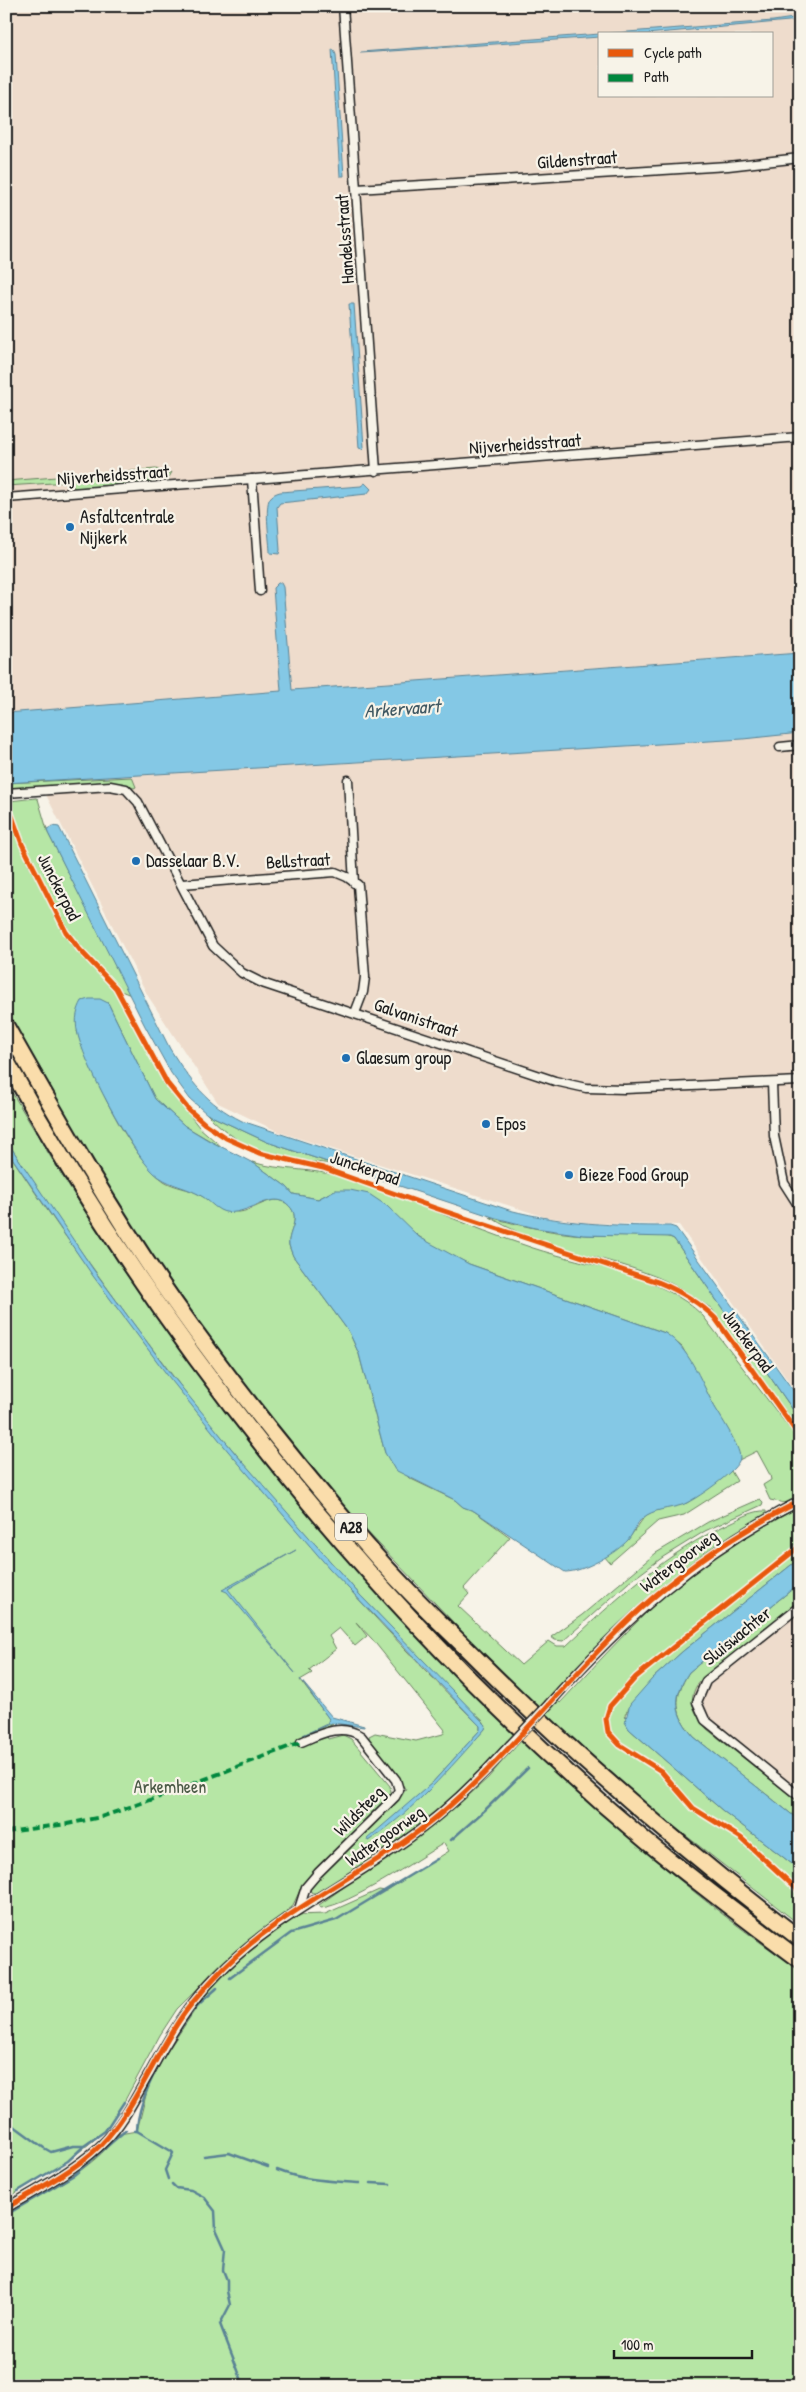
<svg xmlns="http://www.w3.org/2000/svg" width="806" height="2392" font-family="'Patrick Hand',sans-serif">
<style>
.built{fill:#eedccc;fill-rule:evenodd}
.green{fill:#b6e6a5;stroke:#698160}
.water{fill:#84c8e5;stroke:#5a8395}
.lines{fill:none;stroke-linecap:round;stroke-linejoin:round}
.stream{stroke:#5a8395;stroke-width:2.5}
.street-casing{stroke:#1c1c1c;stroke-width:11}
.highway-casing{stroke:#1c1c1c;stroke-width:19}
.street{stroke:#f7f3e8;stroke-width:8}
.highway{stroke:#faddab;stroke-width:15}
.street-bridge-casing{stroke:#1c1c1c;stroke-width:11;stroke-linecap:butt}
.street-bridge{stroke:#f7f3e8;stroke-width:8}
.quiet{stroke:#00873e;stroke-width:4;stroke-dasharray:8 4;stroke-linecap:butt}
.cycleway-casing{stroke:#f7f3e8;stroke-width:8}
.cycleway{stroke:#e8590c;stroke-width:5}
.poi-dot{fill:#1f6fb2;stroke:#f7f3e8;stroke-width:2}
.labels{text-anchor:middle;stroke-width:4.5;stroke-linejoin:round;paint-order:stroke}
.shield{fill:#f7f3e8;stroke:#5e5c59;stroke-width:1}
.shield-label{font-size:16px;font-weight:bold;fill:#1c1c1c}
.street-label{font-size:18px;fill:#1c1c1c;stroke:#f7f3e8}
.poi-label{font-size:18px;fill:#1c1c1c;stroke:#f7f3e8;text-anchor:start}
.park-label{font-size:18px;fill:#4a5945;stroke:#f7f3e8}
.water-label{font-size:19px;font-style:italic;fill:#405862;stroke:#f7f3e8}
</style>
<rect width="100%" height="100%" fill="#f7f3e8"/>
<filter id="ink" filterUnits="userSpaceOnUse"><feTurbulence type="fractalNoise" baseFrequency=".02" numOctaves="2"/><feDisplacementMap in="SourceGraphic" scale="10" xChannelSelector="R" yChannelSelector="G"/><feConvolveMatrix kernelMatrix="1 2 1 2 8 2 1 2 1" color-interpolation-filters="sRGB"/></filter>
<g filter="url(#ink)">
<g class="built">
<path d="M6,6H800V653L285,691L6,716ZM600,34H772V96H600Z"/>
<path d="M800,715V1398L679,1225L589,1223L545,1217L279,1132L218,1103L148,996L38,779Z"/>
<path d="M800,1589V1811L689,1726L691,1680Z"/>
</g>
<g class="green">
<path d="M156,469L159,470L161,475L172,472L167,481L75,488L69,482L6,486V481Z"/>
<path d="M132,777L136,787L134,788L117,784L6,790V783Z"/>
<path d="M36,798L38,799L48,833L131,995L121,991C107,972 87,957 73,937C48,903 20,842 9,801Z"/>
<path d="M6,804L28,864L66,935L119,996L166,1085L199,1127L224,1149L185,1126L155,1099L108,1003L77,1031C89,1070 131,1159 164,1181C175,1188 189,1188 200,1195C209,1200 228,1212 238,1212C253,1212 271,1193 286,1203C304,1216 287,1232 289,1245C290,1249 292,1253 293,1256L349,1332L359,1354L385,1453L409,1478L455,1500L463,1507L474,1511L510,1537L464,1588L469,1594L458,1606L521,1665L549,1641L557,1646H566C616,1599 667,1552 730,1523C741,1518 754,1510 766,1511V1515C740,1531 713,1547 689,1565C634,1606 584,1657 539,1708L472,1642L339,1502L292,1446L238,1378L120,1208L67,1122L6,1011Z"/>
<path d="M6,1082C146,1324 312,1542 515,1735C487,1763 461,1792 430,1817C394,1846 356,1871 316,1893H312L310,1890L311,1885L406,1790C398,1776 369,1751 369,1736L375,1733L416,1741L443,1734L445,1730L372,1639L356,1622L367,1636L355,1646L339,1628L329,1636L336,1649L309,1670L312,1673L300,1680L333,1724L324,1729L328,1739L343,1735L351,1739L390,1786L392,1797L309,1877L303,1884L292,1907L242,1945L177,2009L160,2035L124,2102L105,2131L68,2161L6,2199V1149C144,1358 303,1549 480,1726V1730L432,1783L368,1841L428,1789L485,1729L484,1722L459,1699L360,1595L263,1486L198,1409L132,1322L71,1238L6,1140Z"/>
<path d="M207,1114L267,1142L333,1164C278,1158 248,1156 207,1114Z"/>
<path d="M252,1162C281,1171 313,1168 341,1177C406,1197 468,1227 533,1248C588,1266 661,1274 703,1316L800,1442V1497L785,1503L770,1500L763,1485L771,1480L770,1475L757,1451L739,1460L733,1441L682,1347L665,1333L469,1264L436,1248L408,1229L335,1190L318,1199L293,1194L287,1187Z"/>
<path d="M490,1217C521,1226 553,1233 585,1235C606,1237 659,1231 674,1239L800,1420V1431L712,1309C692,1295 672,1282 649,1274C596,1254 539,1248 490,1217Z"/>
<path d="M731,1471L737,1481L684,1515L658,1521L610,1563L604,1556L627,1541L645,1516L653,1511L687,1503Z"/>
<path d="M760,1499L763,1502L762,1505L705,1531L663,1557L628,1583L563,1641L555,1640L551,1637L582,1615L656,1553L708,1522Z"/>
<path d="M800,1504V1544L629,1680L606,1710L604,1724L609,1737L630,1755L660,1773L691,1809L740,1840L800,1895V1925L657,1813L545,1713L557,1700L560,1703C605,1655 650,1604 702,1564C732,1541 766,1523 800,1504Z"/>
<path d="M800,1549V1558L683,1651L652,1679L627,1711L625,1715L629,1729L723,1811L800,1870V1890L751,1843L694,1806L663,1770L621,1744L610,1731L608,1719L612,1707L638,1678Z"/>
<path d="M800,1583V1600L699,1682C686,1701 694,1712 707,1729L800,1803V1821L694,1737C674,1714 673,1698 689,1672Z"/>
<path d="M520,1740C609,1821 700,1903 800,1970V2386H6V2215C45,2192 91,2171 119,2134L137,2131L149,2083L158,2065L203,1998L229,1969L251,1949L296,1915L325,1914L379,1890L386,1891L449,1851L444,1843C416,1860 350,1905 321,1908L319,1905L458,1805L488,1778Z"/>
</g>
<g class="water">
<path d="M800,17V20L647,34H601L773,21Z"/>
<path d="M600,34V37L361,53V52Z"/>
<path d="M332,49L334,50L336,55L344,176H340Z"/>
<path d="M349,304H354L364,447L362,449L359,448Z"/>
<path d="M365,483L371,489L367,494L280,503L277,507L280,550L279,554L270,553C270,542 264,507 270,498C272,495 276,493 280,492L361,486Z"/>
<path d="M278,583H281L283,587L292,690L800,653V733L743,739L6,783V713L281,691L273,588Z"/>
<path d="M53,826L59,827L170,1049C191,1082 206,1103 242,1121L509,1210C564,1224 613,1226 670,1226L676,1228L800,1400V1420L674,1239L670,1237L583,1235L535,1228L496,1218L267,1142L207,1114L190,1099L171,1073L145,1026L48,833L47,829Z"/>
<path d="M89,999H100L108,1003L155,1099L185,1126L208,1140L255,1164L287,1187L293,1194L318,1199L335,1190H350L369,1194L387,1206L419,1237L469,1264L665,1333C689,1348 700,1379 713,1404C720,1416 740,1446 740,1458C739,1470 694,1501 682,1505C669,1509 653,1509 643,1518C636,1523 634,1533 628,1540C616,1553 584,1572 565,1572L474,1511L463,1507L455,1500L395,1470L385,1453L359,1354L349,1332L293,1256C292,1253 290,1249 289,1245C287,1231 304,1217 286,1203C269,1191 240,1221 220,1210C212,1206 207,1198 198,1194C183,1186 167,1185 154,1173C132,1153 81,1059 77,1030C75,1019 77,1010 82,1001Z"/>
<path d="M6,1140L93,1269L170,1373L235,1453L360,1595L486,1725L485,1729C450,1768 413,1812 368,1841L367,1839L432,1783L480,1730V1726L329,1568L228,1451L168,1376L93,1276L6,1149Z"/>
<path d="M296,1550L228,1589L295,1673L227,1592L222,1590Z"/>
<path d="M800,1558V1583L689,1672C672,1698 674,1714 694,1737L800,1821V1870L723,1811L629,1729L625,1722L630,1704L652,1679L683,1651Z"/>
<path d="M300,1679L332,1717L364,1726V1727L332,1723L303,1735L327,1724L329,1719Z"/>
</g>
<g class="lines">
<g class="stream">
<path d="M451,1840L485,1810L528,1768"/>
<path d="M230,1978L291,1933L336,1920L437,1859"/>
<path d="M6,2120L44,2148L51,2152L73,2146H84L105,2131L124,2102"/>
<path d="M135,2131H137C138,2094 170,2042 192,2012C198,2003 209,1996 217,1988"/>
<path d="M137,2131L171,2151L173,2153L165,2170L168,2179"/>
<path d="M204,2156L229,2153L268,2167"/>
<path d="M277,2170C304,2181 331,2181 360,2183"/>
<path d="M371,2183L390,2184"/>
<path d="M172,2184L176,2188L191,2190L204,2197L215,2211L216,2229L225,2249L223,2270L227,2280V2291L230,2305L220,2324L244,2386"/>
<path d="M18,2191L68,2161L83,2147"/>
<path d="M6,2199L10,2196"/>
<path d="M6,2215L74,2175L126,2130"/>
</g>
<g class="street-casing">
<g id="street">
<path d="M343,6L376,471"/>
<path d="M357,189L728,166L800,158"/>
<path d="M252,479L260,591"/>
<path d="M6,498L800,437"/>
<path d="M780,747L800,745"/>
<path d="M348,780L354,883"/>
<path d="M6,793L110,786L126,789L138,802L213,946L242,973L262,983L555,1081L586,1088L625,1089L800,1081"/>
<path d="M182,884L335,872L347,877L358,885L365,977L363,992L355,1013"/>
<path d="M772,1083L774,1136L784,1183L800,1208"/>
<path d="M800,1606L706,1681L697,1702L705,1720L800,1797"/>
<path d="M549,1704C624,1619 698,1553 800,1501"/>
<path d="M299,1909L306,1887L318,1873L395,1797L399,1790L396,1780L361,1736C341,1723 320,1734 301,1742"/>
<path d="M6,2208C39,2188 78,2169 106,2140C124,2122 136,2096 149,2074C168,2039 188,2004 217,1975C268,1922 335,1890 395,1848C438,1819 475,1784 510,1745"/>
</g>
</g>
<g class="highway-casing">
<g id="highway">
<path d="M6,1026C59,1120 113,1215 175,1303C235,1388 301,1470 369,1548C404,1589 443,1625 480,1662C583,1764 685,1851 800,1939"/>
<path d="M6,1060C166,1352 390,1627 646,1841C696,1882 748,1921 800,1960"/>
</g>
</g>
<use href="#street" class="street"/>
<use href="#highway" class="highway"/>
<g class="street-bridge-casing">
<path id="street-bridge" d="M510,1745L549,1704"/>
</g>
<use href="#street-bridge" class="street-bridge"/>
<path class="quiet" d="M6,1832L67,1824L101,1817L159,1797L301,1742"/>
<g class="cycleway-casing">
<g id="cycleway">
<path d="M6,793L8,805L22,844L66,932L80,950L116,988L167,1083L189,1110L205,1124L226,1138L259,1153L323,1168L435,1208L658,1282C680,1291 698,1301 715,1318L800,1437"/>
<path d="M800,1546L636,1677L610,1706L606,1719L608,1732L620,1745L661,1771L693,1808L741,1838L800,1892"/>
<path d="M6,2208C38,2189 84,2166 108,2137C138,2101 155,2056 181,2018C191,2003 204,1989 216,1976C279,1908 369,1874 439,1815C512,1754 569,1675 639,1610C687,1566 742,1530 800,1501"/>
</g>
</g>
<use href="#cycleway" class="cycleway"/>
</g>
</g>
<g class="poi-dot">
<circle cx="70" cy="527" r="5"/>
<circle cx="136" cy="861" r="5"/>
<circle cx="346" cy="1058" r="5"/>
<circle cx="486" cy="1124" r="5"/>
<circle cx="569" cy="1175" r="5"/>
</g>
<g class="labels">
<rect class="shield" x="335" y="1513.5" width="32" height="27" rx="4"/>
<g class="shield-label">
<text x="351" y="1533">A28</text>
</g>
<g class="street-label">
<text transform="translate(577 160) rotate(-4)" y="6">Gildenstraat</text>
<text transform="translate(345 239) rotate(-94)" y="6">Handelsstraat</text>
<text transform="translate(525 444) rotate(-4)" y="6">Nijverheidsstraat</text>
<text transform="translate(113 475) rotate(-4)" y="6">Nijverheidsstraat</text>
<text transform="translate(298 861) rotate(-3)" y="6">Bellstraat</text>
<text transform="translate(59 887) rotate(63)" y="6">Junckerpad</text>
<text transform="translate(416 1018) rotate(19)" y="6">Galvanistraat</text>
<text transform="translate(365 1168) rotate(19)" y="6">Junckerpad</text>
<text transform="translate(748 1341) rotate(54)" y="6">Junckerpad</text>
<text transform="translate(679 1561) rotate(-37)" y="6">Watergoorweg</text>
<text transform="translate(737 1636) rotate(-39)" y="6">Sluiswachter</text>
<text transform="translate(359 1811) rotate(-45)" y="6">Wildsteeg</text>
<text transform="translate(385 1836) rotate(-35)" y="6">Watergoorweg</text>
</g>
<g class="poi-label">
<text x="80" y="523">Asfaltcentrale<tspan x="80" dy="21">Nijkerk</tspan></text>
<text x="146" y="867">Dasselaar B.V.</text>
<text x="356" y="1064">Glaesum group</text>
<text x="496" y="1130">Epos</text>
<text x="579" y="1181">Bieze Food Group</text>
</g>
<g class="park-label">
<text x="170" y="1793">Arkemheen</text>
</g>
<g class="water-label">
<text transform="translate(402 708) rotate(-4)" y="7">Arkervaart</text>
</g>
</g>
<rect width="806" height="2392" fill="none" stroke="#f7f3e8" stroke-width="25"/>
<rect x="12" y="12" width="781" height="2367" fill="none" stroke="#1c1c1c" stroke-width="2" filter="url(#ink)"/>
<rect x="598" y="32" width="175" height="65" fill="#f7f3e8" stroke="#9f9d96"/>
<rect x="608" y="49" width="25" height="8" fill="#e8590c" stroke="#9f9d96"/>
<text x="644" y="58" font-size="15" fill="#1c1c1c">Cycle path</text>
<rect x="608" y="74" width="25" height="8" fill="#00873e" stroke="#9f9d96"/>
<text x="644" y="82" font-size="15" fill="#1c1c1c">Path</text>
<path d="M614 2350v8h138v-8" fill="none" stroke="#1c1c1c" stroke-width="2.5"/>
<text x="621" y="2350" font-size="15" fill="#1c1c1c" stroke="#f7f3e8" stroke-width="4" paint-order="stroke">100 m</text>
</svg>
